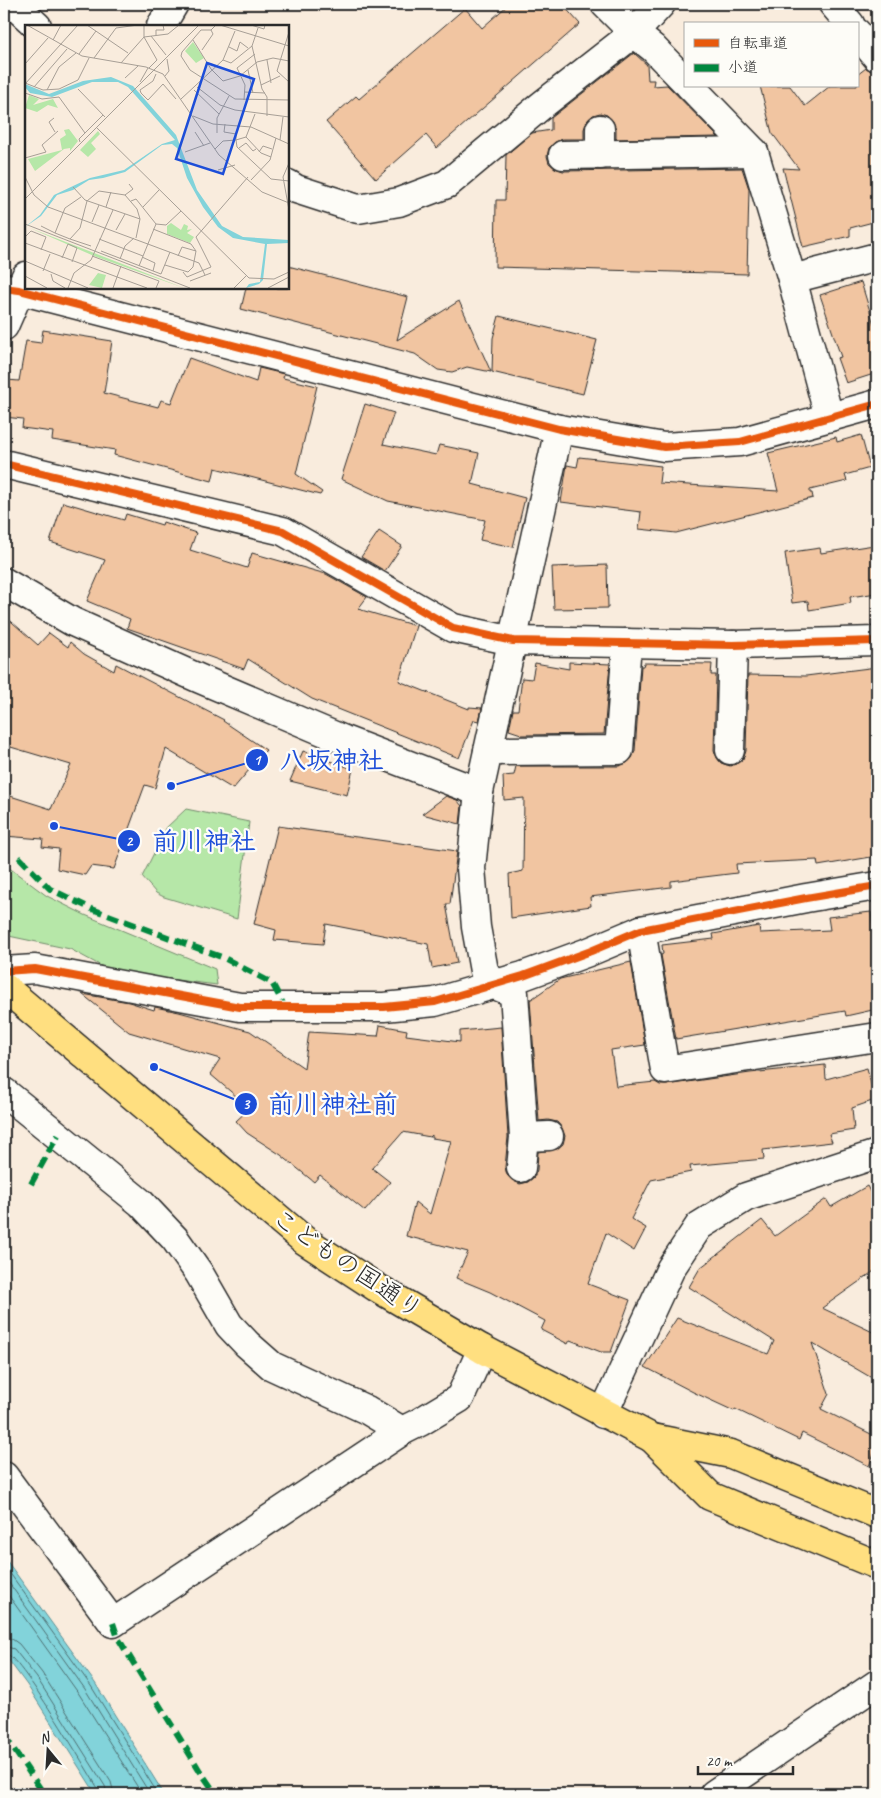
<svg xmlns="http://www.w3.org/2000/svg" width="881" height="1798" font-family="Caveat,'Klee One',sans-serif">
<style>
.green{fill:#b6e7a8;stroke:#70896a}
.water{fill:#82d3da;stroke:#5f9094}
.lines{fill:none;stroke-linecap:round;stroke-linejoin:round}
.shore{stroke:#4e6e71;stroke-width:1}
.building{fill:#f1c5a1;stroke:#2b2b2b}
.minor-casing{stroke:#2b2b2b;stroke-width:31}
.major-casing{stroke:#2b2b2b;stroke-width:31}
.minor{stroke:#fdfcf7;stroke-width:28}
.major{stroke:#ffdf80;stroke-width:28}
.quiet{stroke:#00873e;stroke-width:6;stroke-dasharray:12 6;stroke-linecap:butt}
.cycleway-casing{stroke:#fdfcf7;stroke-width:11}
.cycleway{stroke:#e8590c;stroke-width:8}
.labels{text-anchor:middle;stroke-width:4.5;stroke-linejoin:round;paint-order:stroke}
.street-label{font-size:25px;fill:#2b2b2b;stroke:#fdfcf7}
.inset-road{fill:none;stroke:#a79f96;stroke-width:1}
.view{fill:#1d4ed8;fill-opacity:0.15;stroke:#1d4ed8;stroke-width:2.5}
.inset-edge{fill:none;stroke:#2b2b2b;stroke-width:2.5}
.leader{fill:none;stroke:#1d4ed8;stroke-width:2}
.callout-dot{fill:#1d4ed8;stroke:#fdfcf7;stroke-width:2}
.mark-label{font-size:15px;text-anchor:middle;font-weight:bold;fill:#fff}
.callout-label{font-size:26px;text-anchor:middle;font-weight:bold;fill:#1d4ed8;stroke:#fdfcf7;stroke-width:4.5;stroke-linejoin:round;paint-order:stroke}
</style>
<rect width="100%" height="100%" fill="#f9ecdd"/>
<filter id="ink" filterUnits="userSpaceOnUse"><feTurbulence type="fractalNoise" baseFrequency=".02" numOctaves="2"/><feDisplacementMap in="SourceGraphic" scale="10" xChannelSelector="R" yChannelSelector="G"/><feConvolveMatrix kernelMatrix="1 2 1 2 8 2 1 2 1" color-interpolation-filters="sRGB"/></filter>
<g filter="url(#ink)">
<g class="green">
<path d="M186,809L249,822L237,919L164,897L156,893L142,877L167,827Z"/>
<path d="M4,864L47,896L85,915L215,969L217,985L161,978L105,968L70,949L4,935Z"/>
</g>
<path class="water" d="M4,1557L95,1683L164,1794H96L27,1685L4,1654Z"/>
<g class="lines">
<g class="shore">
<path d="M4,1565L91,1686L158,1794"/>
<path d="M4,1576L85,1689L150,1794"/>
<path d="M4,1589L79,1694L142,1794"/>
<path d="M4,1638L12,1639L19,1644L42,1673L111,1782L114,1794"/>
<path d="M4,1646L14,1649L37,1678L105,1786L107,1794"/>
<path d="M4,1652C19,1654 87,1770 99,1790L100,1794"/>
</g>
</g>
<g class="building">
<path d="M509,4H562L580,24L437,148L426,135L376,179L326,122L356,96L359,99L465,8L482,28Z"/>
<path d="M634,53L647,65L648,80H654L653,86L667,85L718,137L616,139V129L613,121L607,115L600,113L593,115L587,121L584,129V139H563L555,142L549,148L547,156L549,163L555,168L563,171L742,168L749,189L747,274L495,267L496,200H505L506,155L532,133L551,130V118Z"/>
<path d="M866,68L871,71L877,72V221L850,228V236L803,247L783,168L799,169L772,133L760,86H790L805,106L830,86H857V75Z"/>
<path d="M288,266L408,297L397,340L459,301L491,372L467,367L452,372L438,370L415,354L241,309L246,288H288Z"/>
<path d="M861,282L877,334V373L846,383L837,358L841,357L820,295Z"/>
<path d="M499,316L597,340L583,394L492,372L493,338Z"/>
<path d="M43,330L112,341L104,393L158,407L161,400L171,403L189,358L256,382L259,368L284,374L283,378L317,386L296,474L322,492L320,495L215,468L212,481L114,455L115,450L52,440L53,432L22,428L23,419L4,417L7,380L19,381L26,341L41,343Z"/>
<path d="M365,404L394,413L383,444L436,455L439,445L479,453L472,484L525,498L513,547L480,540L485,520L388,501L341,479Z"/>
<path d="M861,435L870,468L845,475L847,481L810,490V493H812L813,498L676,533L639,529L641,512L561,502L567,465L577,467L579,457L661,466L659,483L778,491L768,453L836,437L837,442Z"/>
<path d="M63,502L124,520L126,514L162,525L163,522L196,533L190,550L247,568L252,553L326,574L367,597L358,609L416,626L399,681L469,709V707L482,708L479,721L474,720L459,758L312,699L248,659L244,669L127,628L130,619L87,601L105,560L50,542Z"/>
<path d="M379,531L402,546L385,571L361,557Z"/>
<path d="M874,545L877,570V593L850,597L851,603L809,610L808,601L792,603L785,553L820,548L821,553Z"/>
<path d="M607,565L608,608L554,609L552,567Z"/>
<path d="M4,615L38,645L49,633L68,647L70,642L84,654L114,671L116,664L224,720L223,721L266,750L233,789L166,749L155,788L145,785L114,869L91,866L85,875L57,869L59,849L42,847L43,839L4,836V794L51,809L71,765L4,745Z"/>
<path d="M569,662L610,664L604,734L521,735V734L509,730L513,710H518L522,678L532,679L535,663L569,669Z"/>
<path d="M644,663L712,664L711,675H716L714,750L717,758L721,763L730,766L738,763L743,759L746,751L748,675L806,676L877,667V856L818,866L817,860L736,864L737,873L671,881V887L590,897L591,906L511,918L509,874L523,871L524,798L504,800L503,776L514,775L516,766H619L627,763L632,758L635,751L641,666H643Z"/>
<path d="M303,751L353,769L347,795L290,781Z"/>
<path d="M446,796L457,800L462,806L460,824L422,814Z"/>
<path d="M278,826L457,851L450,904H446L457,963L432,968L428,944L326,924L323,944L274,940L276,930L254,924Z"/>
<path d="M871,912L877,962V1009L846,1016L845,1011L676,1039L661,955L663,954L662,945L714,939L713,934L759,926L760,933L830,930L828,917Z"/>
<path d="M631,962L645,1045L611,1050L616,1086L655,1082L660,1085H667L750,1073L825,1065L826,1079L867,1068L875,1100L852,1108L854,1130L829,1134L832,1142L763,1150L764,1159L690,1166L691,1172L651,1180L631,1219L646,1228L634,1251L606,1233L588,1284L630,1300L611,1352H601L570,1340L568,1344L541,1330L545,1321L490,1292L456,1278L468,1252L406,1236L415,1202L430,1214L451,1141L432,1138V1135L430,1137L403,1132L372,1168L390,1182L365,1211L320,1175L314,1182L281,1155L247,1133L236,1121L250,1108L210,1074L220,1059L129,1032L82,994L129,1002L154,1010L155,1007L179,1012L250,1031L304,1068L309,1032L378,1036L380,1025L407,1030L406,1035L460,1042V1031L501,1027L508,1137L505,1167L507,1175L512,1180L520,1184L528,1182L534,1177L537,1170L538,1152L557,1149L563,1144L565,1136L562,1128L557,1122L548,1120L539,1121L530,1000L560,979Z"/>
<path d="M867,1186L877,1205V1269L822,1308L877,1334V1381L812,1343L829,1394L821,1409L877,1437V1447L869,1466L802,1433L799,1440L735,1409L734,1411L693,1392L645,1367L677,1318L768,1354L774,1341L689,1287L700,1268L762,1220L775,1236L826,1199L831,1207Z"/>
</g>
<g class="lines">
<g class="minor-casing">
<g id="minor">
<path d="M13,4L37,26"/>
<path d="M605,4L634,33L653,48L685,81"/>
<path d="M833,4L850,24"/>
<path d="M161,26L174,4"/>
<path d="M857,33L877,57"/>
<path d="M690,86L754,152L792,279L829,417"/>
<path d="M563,155L754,152"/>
<path d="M600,155V129"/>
<path d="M288,184L296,189L358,209L399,202L447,184L542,105L634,33L661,4"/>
<path d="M792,279L877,257"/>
<path d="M4,288L19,290L559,429L664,447L740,442L877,404"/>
<path d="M4,326L26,276"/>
<path d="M4,464L283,531L453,628L513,641L733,645L877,641"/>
<path d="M4,582L73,622L198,678L344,740L479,792"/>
<path d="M730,750L733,645"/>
<path d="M488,751L619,750L627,643"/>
<path d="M641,930L665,1070L877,1037"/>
<path d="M4,971L35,969L240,1007H384L435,1002L523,976L591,951L641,930L806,898L877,886"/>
<path d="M4,1092L141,1203L175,1239L199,1273L229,1325L247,1344L272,1366L367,1410L402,1431"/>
<path d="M549,1136L524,1137L514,993L495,985L484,971L476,927L471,868L479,792L559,429"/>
<path d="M521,1168L524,1137"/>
<path d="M603,1414L671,1268L699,1226L746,1197L877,1154"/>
<path d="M4,1476L113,1623L402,1431L420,1422L460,1398L482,1349"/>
<path d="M714,1794L877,1684"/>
</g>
</g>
<g class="major-casing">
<g id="major">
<path d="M4,987L304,1240L376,1287L482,1349L652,1438L731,1454L877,1514"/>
<path d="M652,1438L710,1496L877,1565"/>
</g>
</g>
<use href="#minor" class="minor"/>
<use href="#major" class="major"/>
<g class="quiet">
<path d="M19,857L50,889L92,909L224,958L272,983L285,1007"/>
<path d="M31,1184L58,1135"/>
<path d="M113,1623L118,1638L200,1771L216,1794"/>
<path d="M4,1735L44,1794"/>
</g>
<g class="cycleway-casing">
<g id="cycleway">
<path d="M4,288L19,290L559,429L664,447L740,442L877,404"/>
<path d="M4,464L283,531L453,628L513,641L733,645L877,641"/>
<path d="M4,971L35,969L240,1007H384L435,1002L523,976L591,951L641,930L806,898L877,886"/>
</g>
</g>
<use href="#cycleway" class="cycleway"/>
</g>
</g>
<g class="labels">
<g class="street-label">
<text transform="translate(348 1263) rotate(34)" y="9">こどもの国通り</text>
</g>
</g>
<g transform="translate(25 25)">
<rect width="264" height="264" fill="#f9ecdd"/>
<path d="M168,17L179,33L171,38L160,26ZM4,70L14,74L8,80L28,74L33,83L23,80L12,87L0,83ZM44,104L53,116L45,126V123L39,124L10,146L3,134L37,125L35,114L41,110L39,105ZM73,106L75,109L66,118L71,124L63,132L55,125ZM146,198L156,205L159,199L163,201L162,205L167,204L162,208L169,212L165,218L142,209V201ZM5,203L159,263L69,231ZM73,248L81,250L77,263L64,260Z" fill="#b6e7a8"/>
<path d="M86,52L108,61L151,110L172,165L197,201L218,212L264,215V218L242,219L238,255L234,259L221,263L224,259L235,257L240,219L208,213L193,202L178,182L162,153L152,123L147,119L137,120L100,147L78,153L64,155L48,165L32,170L16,191L0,202L15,190L29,170L65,153L99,145L137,119L150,115L103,62L93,57H67L27,72L5,68L0,62V59L24,69L58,56Z" fill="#82d3da"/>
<path class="inset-road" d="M2,0L57,31L121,42L138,49L194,130L237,167L264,178M62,0L103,28M119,0V12L132,35L124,43M191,0L186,5H176L157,27L156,31L165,45L210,74L264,75M195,0L264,21M226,0L239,4L240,0M233,3L227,21L237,64L242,72V91M264,7L252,46L264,57M131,10V5H139L138,0M126,11L141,30M28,15L36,0M168,15L186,44L198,56L215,51L232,37L248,33L264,36M204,22L212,26L215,17L223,23M177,25L188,9L186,5M54,29L71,6M69,33L91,3L113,0M198,35L206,38L227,21M242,35L246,58M96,38L119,12L143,9L154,0M0,39L23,13M223,45L228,68M131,49L128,56L115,65L116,68L123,75L138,59L151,74M140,51L144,46L142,34M100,53L113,41M115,57L123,43M0,58L18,65L34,64L53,55L64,33M0,59L53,0M236,60L255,51M9,62L42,24M172,62L195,80L210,85L264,92M53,64L80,92M22,65L34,42L51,28M169,65L194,89M219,67L240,68M0,68L17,74L34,72L60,108M156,74L198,35L210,6M219,75L220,60L212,43L230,29M230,89L221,112L211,115L212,122L246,154L264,156M168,91L188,99L226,102L264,119M29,93L24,97L30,107M72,103L224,253L249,254L264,247M170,107L179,121M192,108V93L204,71M221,112L236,128L246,132M255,115L258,92M55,117L54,114L78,90M214,123L221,118L228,126L231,124M190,124L198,116L211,115V109L199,107L200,99M160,127L185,118M234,127L238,121L247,124M0,133L21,127L17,120L33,106M264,138L258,152L264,185M193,145L210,140M0,152L9,170L23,182L174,238L180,250M226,155L245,135L251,113M48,162L60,175L115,194L111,213M100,170L108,164L104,159M0,174L174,0M106,176L111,174L131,199L141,200L156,186M81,182L86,167M118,182L134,165M67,197L74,180M0,199L165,263M16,201L30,208L40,183L56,172M128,204L166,219L171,226L168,242L163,247L140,240M91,205L100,189M30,208L45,214L55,203L62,176L74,166L100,170L112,184L115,194M0,212L6,206L21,212L16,225M45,214L66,221M74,214L118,231M0,218L122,263M76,226L136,249L145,227M67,231L134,256L131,263M153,231L157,222L171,226M117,232L130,238L128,246M37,233L43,219L52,223L47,237M95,234L100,221L109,213M0,236L63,263M114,241L131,199M18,246L25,229M158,247L162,252L186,242L171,212L223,152M26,249L28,256L40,263M0,251L22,263M165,256L186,248M43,263L49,248L66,235L88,185M88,263L96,241M209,263L222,250M243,263L264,252"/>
<path class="view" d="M182,38L229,54L198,149L151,134Z"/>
<rect width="264" height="264" class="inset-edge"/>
</g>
<path class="leader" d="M171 786L257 760M54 826L129 841M154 1067L246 1104"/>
<g class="callout-dot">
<circle cx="171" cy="786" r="5"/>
<circle cx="54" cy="826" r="5"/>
<circle cx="154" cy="1067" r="5"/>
<circle cx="257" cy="760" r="12"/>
<circle cx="129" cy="841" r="12"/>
<circle cx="246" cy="1104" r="12"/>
</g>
<g class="mark-label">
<text x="257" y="765">1</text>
<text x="129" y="846">2</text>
<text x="246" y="1109">3</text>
</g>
<g class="callout-label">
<text x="332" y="769">八坂神社</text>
<text x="204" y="850">前川神社</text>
<text x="333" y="1113">前川神社前</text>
</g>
<rect width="881" height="1798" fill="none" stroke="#fdfcf7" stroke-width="20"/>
<rect x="10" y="10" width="861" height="1778" fill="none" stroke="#2b2b2b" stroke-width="2" filter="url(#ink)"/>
<rect x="684" y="22" width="175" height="65" fill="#fdfcf7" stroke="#a9a8a5"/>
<rect x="694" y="39" width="25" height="8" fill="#e8590c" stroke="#a9a8a5"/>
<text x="728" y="48" font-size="15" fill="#2b2b2b">自転車道</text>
<rect x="694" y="64" width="25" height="8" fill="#00873e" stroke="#a9a8a5"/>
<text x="728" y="72" font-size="15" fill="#2b2b2b">小道</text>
<g transform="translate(48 1750) rotate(342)" stroke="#fdfcf7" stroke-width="4" paint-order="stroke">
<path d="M0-4L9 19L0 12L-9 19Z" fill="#2b2b2b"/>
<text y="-8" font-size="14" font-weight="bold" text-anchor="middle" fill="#2b2b2b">N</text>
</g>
<path d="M698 1766v8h95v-8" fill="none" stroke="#2b2b2b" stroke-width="2.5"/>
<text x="706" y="1766" font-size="15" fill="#2b2b2b" stroke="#fdfcf7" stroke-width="4" paint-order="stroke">20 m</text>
</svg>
